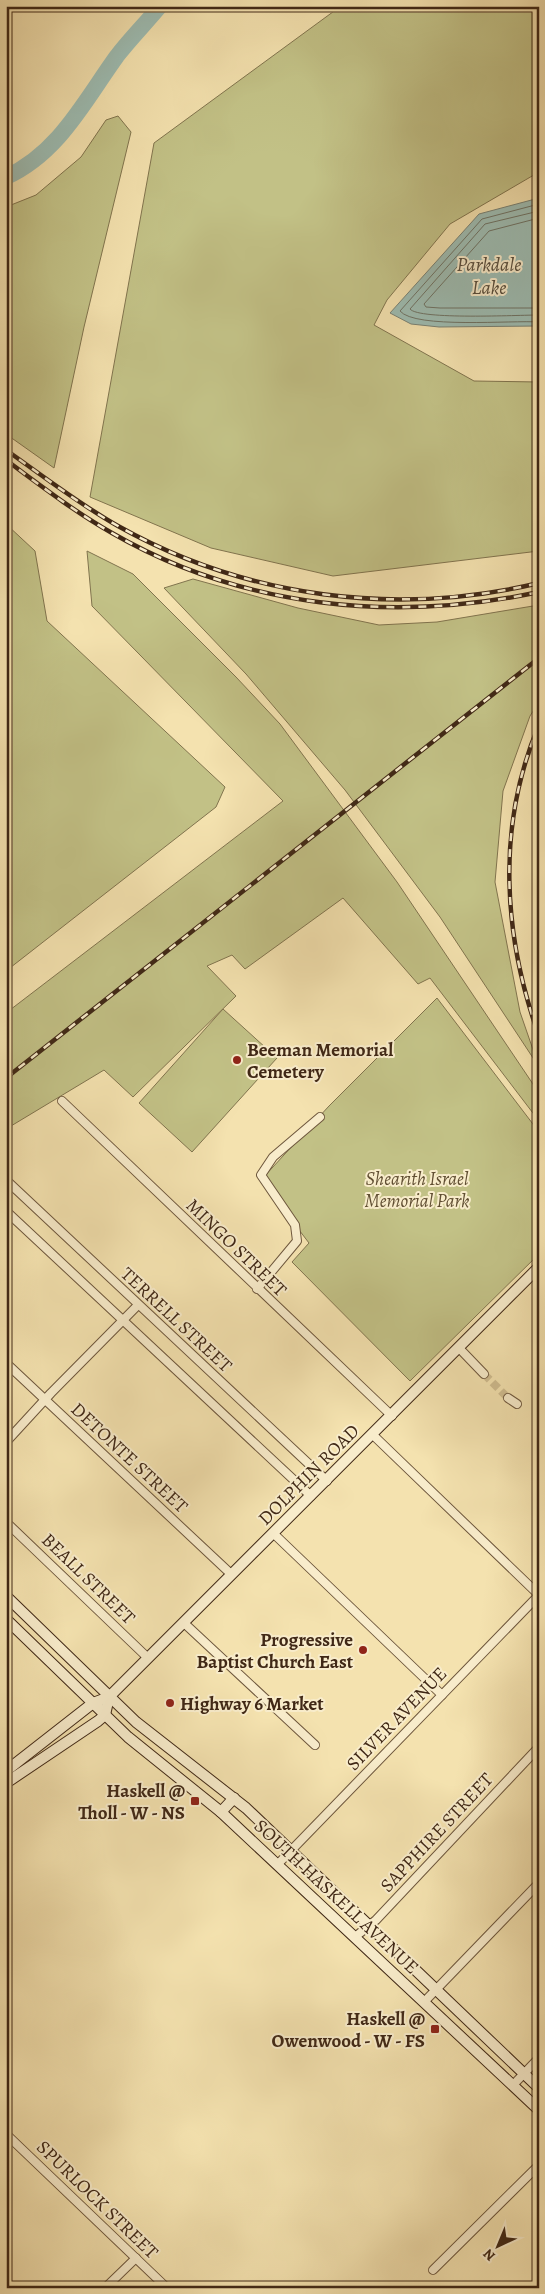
<svg xmlns="http://www.w3.org/2000/svg" width="545" height="2294" font-family="Alegreya,serif">
<style>
.green{fill:#c2c186;stroke:#81744e}
.water{fill:#9dbcb2;stroke:#788174}
.lines{fill:none;stroke-linecap:round;stroke-linejoin:round}
.shore{stroke:#6e7264;stroke-width:1}
.river{stroke:#9dbcb2;stroke-width:16}
.minor-tunnel{stroke:#d0bd90;stroke-width:8;stroke-dasharray:8 4;stroke-linecap:butt}
.minor-casing{stroke:#6d563c;stroke-width:10}
.secondary-casing{stroke:#402816;stroke-width:12}
.minor{stroke:#f8eccb;stroke-width:8}
.secondary{stroke:#f8eccb;stroke-width:10}
.rail-casing{stroke:#402816;stroke-width:4.5}
.rail{stroke:#f8eccb;stroke-width:2.5;stroke-dasharray:8;stroke-linecap:butt}
.poi-dot{fill:#8f2418;stroke:#f8eccb;stroke-width:2}
.labels{text-anchor:middle;stroke-width:4;stroke-linejoin:round;paint-order:stroke}
.poi-label{font-size:19px;font-weight:bold;fill:#402816;stroke:#f8eccb;text-anchor:end}
.park-label{font-size:19px;font-style:italic;fill:#604e32;stroke:#f8eccb}
.street-label{font-size:19px;fill:#402816;stroke:#f8eccb}
.water-label{font-size:20px;font-style:italic;fill:#574d3d;stroke:#f8eccb}
</style>
<rect width="100%" height="100%" fill="#f4e2af"/>
<filter id="stains"><feTurbulence type="fractalNoise" baseFrequency=".004" numOctaves="4"/><feColorMatrix values="0 0 0 0 .2 0 0 0 0 .09 0 0 0 0 .02 0 0 0 .5 -.17"/></filter>
<radialGradient id="worn" r=".72"><stop offset=".6" stop-color="#630" stop-opacity="0"/><stop offset="1" stop-color="#630" stop-opacity=".3"/></radialGradient>
<g class="green">
<path d="M341,6H539V172L450,224L387,300L374,325L474,381L539,382V551L333,576L211,548L90,497L154,143Z"/>
<path d="M118,116L131,132L84,327L54,468L6,434V207L36,195L81,157L106,120Z"/>
<path d="M6,524L35,551L47,621L225,787L216,807L6,971Z"/>
<path d="M87,551L133,574L236,677L280,724L397,882L539,1093V1121L430,978L418,984L343,898L245,969L232,955L207,966L236,996L133,1097L104,1070L6,1129V1013L283,801L92,606Z"/>
<path d="M193,579L298,608L379,625L437,622L539,605V702L530,716L503,791L495,882L520,1012L539,1067L440,917L345,790L246,674L164,588Z"/>
<path d="M437,998L539,1132V1254L410,1381L292,1262L309,1243L261,1180L329,1106Z"/>
<path d="M223,1009L277,1058L192,1152L139,1103Z"/>
</g>
<path class="water" d="M539,198V326L439,327L411,324L390,313L479,214Z"/>
<g class="lines">
<g class="shore">
<path d="M539,204L482,219L400,311C415,329 512,320 539,322"/>
<path d="M539,211L485,224L410,309C419,320 518,315 539,315"/>
<path d="M539,218L489,231L424,304L426,307L440,308H539"/>
</g>
<path class="river" d="M6,177C59,153 85,100 117,56C130,39 146,23 160,6"/>
<path class="minor-tunnel" d="M484,1374L508,1398"/>
<g class="minor-casing">
<g id="minor">
<path d="M62,1101L392,1416"/>
<path d="M6,1180L327,1481"/>
<path d="M6,1211L311,1496"/>
<path d="M257,1289L297,1241L295,1225L261,1175L273,1157L320,1117"/>
<path d="M459,1348L484,1374"/>
<path d="M6,1363L231,1574"/>
<path d="M508,1398L517,1404"/>
<path d="M373,1435L539,1595"/>
<path d="M6,1442L51,1393L138,1305"/>
<path d="M6,1522L148,1658"/>
<path d="M273,1533L442,1695"/>
<path d="M184,1623L315,1745"/>
<path d="M278,1864L539,1595"/>
<path d="M355,1937L376,1920L539,1747"/>
<path d="M425,2001L539,1883"/>
<path d="M513,2085L539,2058"/>
<path d="M6,2134L167,2288"/>
<path d="M433,2270L539,2165"/>
<path d="M105,2288L136,2258"/>
</g>
</g>
<g class="secondary-casing">
<g id="secondary">
<path d="M6,1596L136,1722L246,1808L539,2088"/>
<path d="M6,1619L128,1737L221,1812L539,2110"/>
<path d="M6,1771L93,1703L109,1697L539,1267"/>
<path d="M6,1783L98,1721L105,1715L109,1697"/>
<path d="M221,1812L234,1798"/>
</g>
</g>
<use href="#minor" class="minor"/>
<use href="#secondary" class="secondary"/>
<g class="rail-casing">
<g id="rail">
<path d="M6,450C43,476 79,504 118,526C246,598 397,617 539,583"/>
<path d="M6,460C41,486 75,512 112,533C242,608 394,623 539,592"/>
<path d="M539,725C496,826 503,935 539,1036"/>
<path d="M6,1078L539,658"/>
</g>
</g>
<use href="#rail" class="rail"/>
</g>
<g class="poi-dot">
<circle cx="237" cy="1060" r="5"/>
<circle cx="363" cy="1650" r="5"/>
<circle cx="170" cy="1703" r="5"/>
<rect x="190" y="1796" width="10" height="10" rx="2.5"/>
<rect x="430" y="2024" width="10" height="10" rx="2.5"/>
</g>
<g class="labels">
<g class="poi-label">
<text x="247" y="1056" text-anchor="start">Beeman Memorial<tspan x="247" dy="22">Cemetery</tspan></text>
<text x="353" y="1646">Progressive<tspan x="353" dy="22">Baptist Church East</tspan></text>
<text x="180" y="1710" text-anchor="start">Highway 6 Market</text>
<text x="185" y="1797">Haskell @<tspan x="185" dy="22">Tholl - W - NS</tspan></text>
<text x="425" y="2025">Haskell @<tspan x="425" dy="22">Owenwood - W - FS</tspan></text>
</g>
<g class="park-label">
<text x="417" y="1185">Shearith Israel<tspan x="417" dy="22">Memorial Park</tspan></text>
</g>
<g class="street-label">
<text transform="translate(237 1247) rotate(44)" y="7">MINGO STREET</text>
<text transform="translate(177 1319) rotate(43)" y="7">TERRELL STREET</text>
<text transform="translate(130 1457) rotate(43)" y="7">DETONTE STREET</text>
<text transform="translate(308 1474) rotate(-45)" y="7">DOLPHIN ROAD</text>
<text transform="translate(89 1578) rotate(44)" y="7">BEALL STREET</text>
<text transform="translate(396 1718) rotate(-46)" y="7">SILVER AVENUE</text>
<text transform="translate(436 1832) rotate(-47)" y="7">SAPPHIRE STREET</text>
<text transform="translate(337 1896) rotate(43)" y="7">SOUTH HASKELL AVENUE</text>
<text transform="translate(98 2199) rotate(44)" y="7">SPURLOCK STREET</text>
</g>
<g class="water-label">
<text x="489" y="271">Parkdale<tspan x="489" dy="23">Lake</tspan></text>
</g>
</g>
<rect width="545" height="2294" fill="none" stroke="#f4e2af" stroke-width="25"/>
<rect x="8" y="8" width="530" height="2279" fill="none" stroke="#402816" stroke-width="2.5"/>
<rect x="12" y="12" width="520" height="2269" fill="none" stroke="#402816"/>
<g transform="translate(498 2246) rotate(224)" stroke="#f8eccb" stroke-width="4" paint-order="stroke">
<path d="M0-4L9 19L0 12L-9 19Z" fill="#402816"/>
<text y="-8" font-size="14" font-weight="bold" text-anchor="middle" fill="#402816">N</text>
</g>
<rect width="100%" height="100%" filter="url(#stains)"/>
<rect width="100%" height="100%" fill="url(#worn)"/>
</svg>
